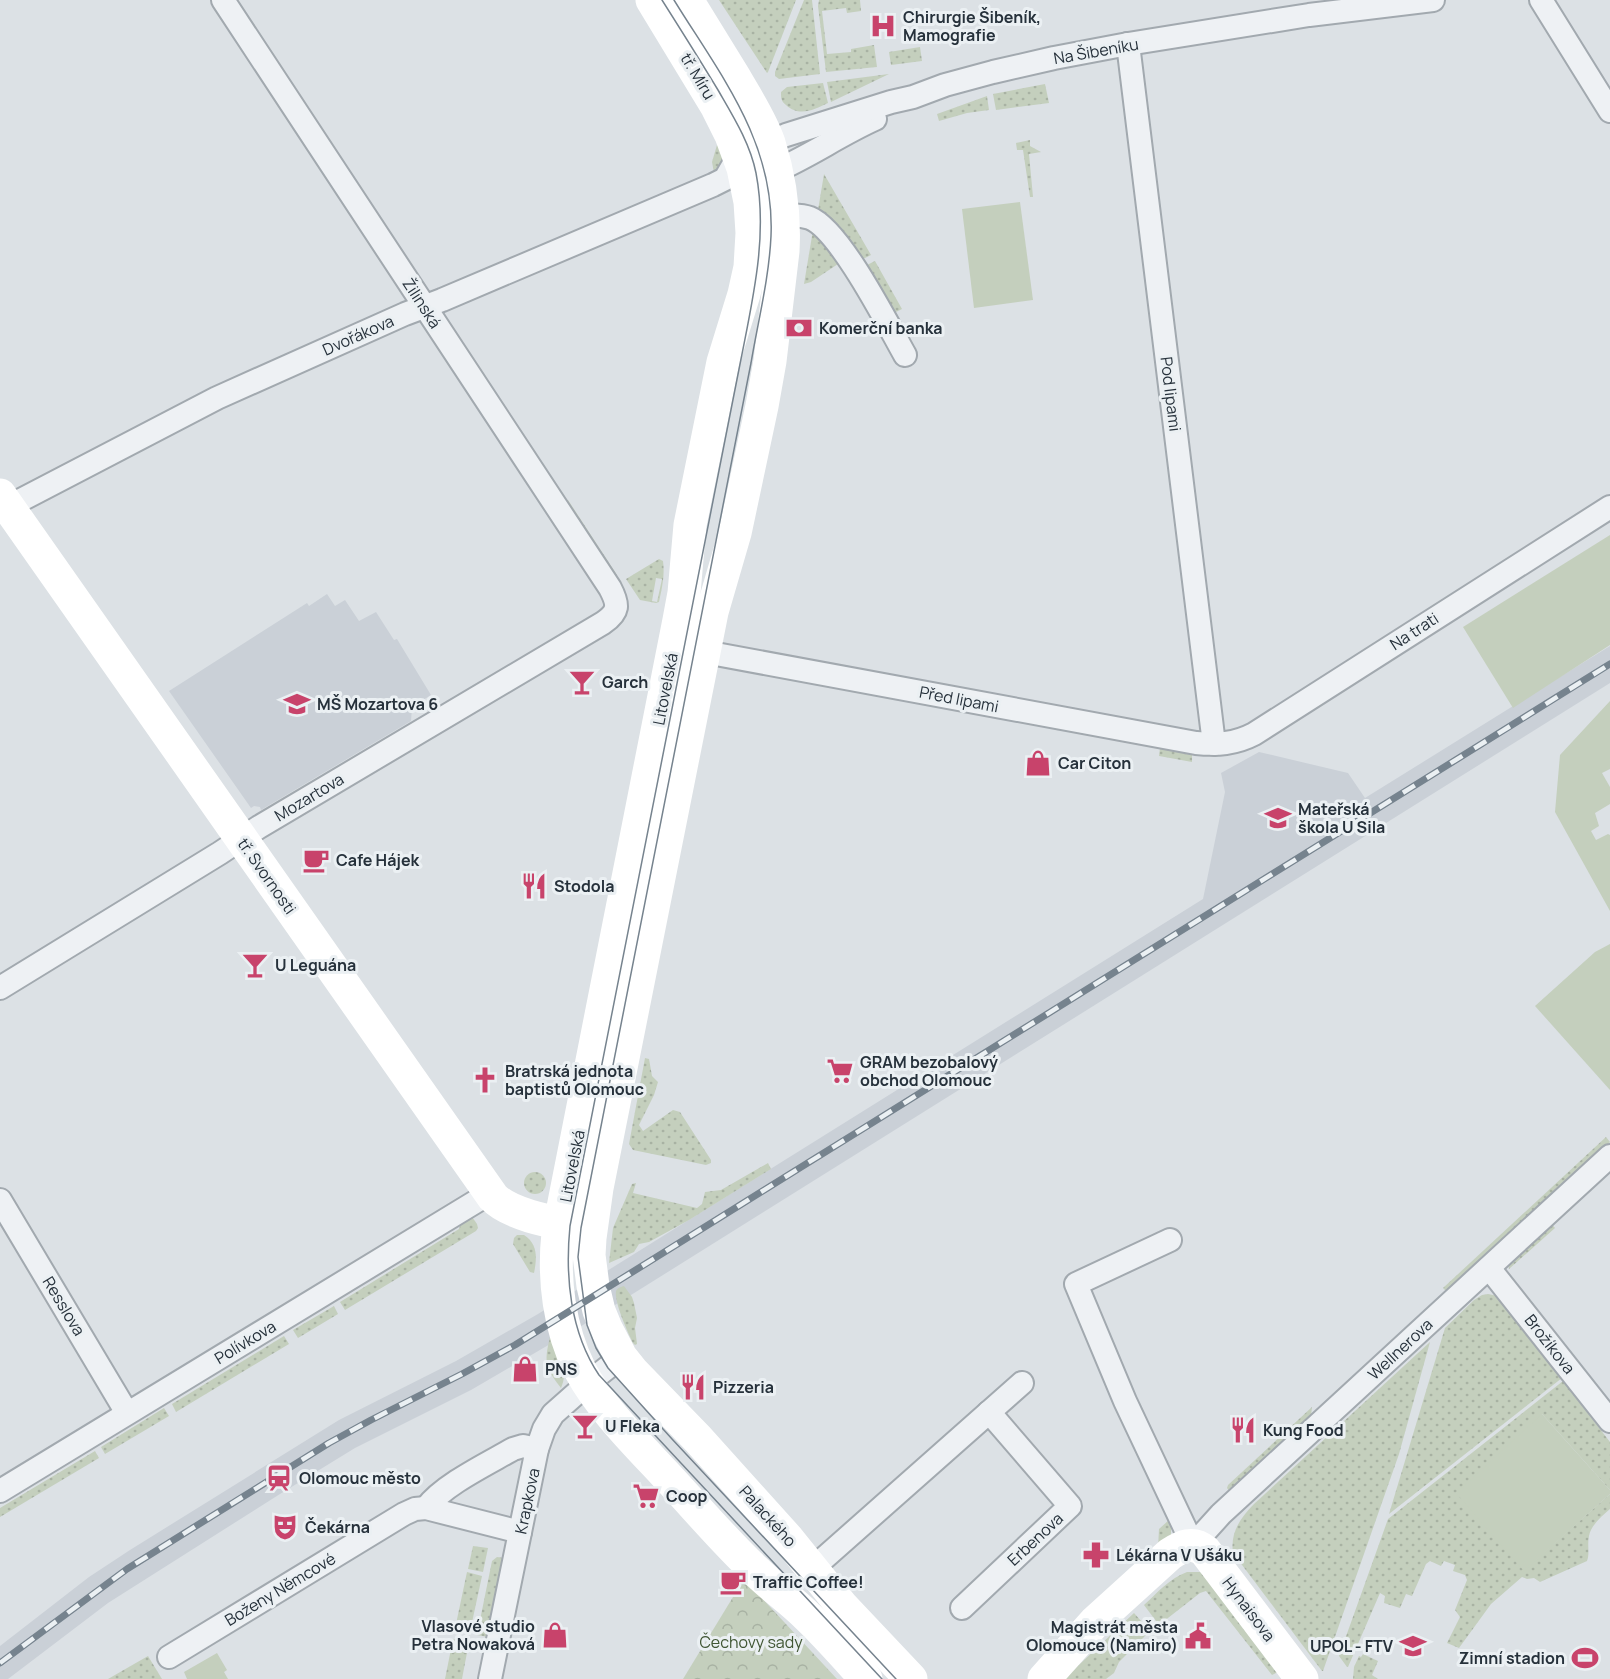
<svg xmlns="http://www.w3.org/2000/svg" width="1610" height="1679" font-family="Manrope,sans-serif">
<style>
.built{fill:#cad0d7}
.grass{fill:url(#grass-dots);fill-rule:evenodd}
.park{fill:url(#park-crowns)}
.garden{fill:#c4cfbd}
.lines{fill:none;stroke-linecap:round;stroke-linejoin:round}
.street-casing{stroke:#a2a9af;stroke-width:26}
.street{stroke:#eef1f4;stroke-width:22}
.secondary{stroke:#fff;stroke-width:33}
.tram{stroke:#76838e;stroke-width:1.5}
.rail-casing{stroke:#76838e;stroke-width:7}
.rail{stroke:#ebf0f3;stroke-width:4.5;stroke-dasharray:14;stroke-linecap:butt}
.labels{text-anchor:middle;stroke-width:6;stroke-linejoin:round;paint-order:stroke}
.poi-label{font-size:16px;font-weight:bold;fill:#26313b;stroke:#ebf0f3;text-anchor:start}
.street-label{font-size:16px;fill:#26313b;stroke:#ebf0f3}
.park-label{font-size:16px;fill:#405634;stroke:#ebf0f3}
</style>
<defs>
<pattern id="grass-dots" width="8" height="8" patternUnits="userSpaceOnUse" patternTransform="scale(1.5)"><rect width="8" height="8" fill="#c4cfbd"/><path d="M2 2h.1M6 6h.1" fill="none" stroke="#a8b2a3" stroke-width="1.8" stroke-linecap="round"/></pattern>
<pattern id="park-crowns" width="20" height="18" patternUnits="userSpaceOnUse" patternTransform="scale(1.5)"><rect width="20" height="18" fill="#c4cfbd"/><path d="M2 6a3 3 0 1 1 6 0M12 15a3 3 0 1 1 6 0" fill="none" stroke="#a8b2a3"/></pattern>
</defs>
<rect width="100%" height="100%" fill="#dce1e5"/>
<g class="built">
<path d="M327,594L335,606L345,600L359,621L376,612L394,640L397,639L431,695L412,707L411,721L261,810L260,807L254,806L251,808L169,691L307,603L309,606Z"/>
<path d="M1610,646V683L583,1325L471,1390L355,1448L280,1494L108,1603L8,1679H0V1646L89,1577L130,1550L339,1420L456,1361L538,1314L1203,899L1225,792L1221,773L1259,752L1348,773L1365,798Z"/>
</g>
<g class="grass">
<path d="M719,0H796L768,72L767,73Z"/>
<path d="M804,0H812L820,74L779,79L775,76V72Z"/>
<path d="M819,0H860L861,11L847,13L846,8L822,11L827,54L851,52V49L874,45L877,67L826,72L818,6Z"/>
<path d="M920,47L922,61L891,65L889,52Z"/>
<path d="M889,74L833,101L831,102L827,82Z"/>
<path d="M823,83L828,103C814,110 799,117 786,105C781,101 781,98 781,92L787,87Z"/>
<path d="M1045,84L1049,103L996,110L993,94Z"/>
<path d="M987,96L989,110L967,113L939,121L937,114Z"/>
<path d="M1030,140V146L1041,152L1029,154L1033,197H1030L1023,150H1017L1016,143Z"/>
<path d="M717,145L726,150L723,161L714,173L712,162Z"/>
<path d="M824,174L871,255L863,259L829,216L818,210Z"/>
<path d="M813,230L841,262L811,282L804,284Z"/>
<path d="M875,261L902,309L894,313L867,265Z"/>
<path d="M568,500L617,575L612,578L564,502Z"/>
<path d="M659,559L663,561C665,575 662,588 659,602L656,603L640,600L626,579ZM656,578L662,579L657,602L652,601Z"/>
<path d="M1160,748L1192,754V762L1159,756Z"/>
<path d="M645,1058L649,1059L652,1076L658,1082L654,1095L639,1125L643,1131L673,1110L680,1112L711,1160V1163L706,1165L633,1150L629,1144Z"/>
<path d="M1606,1137L1610,1142L1447,1292L1443,1288Z"/>
<path d="M768,1163L771,1169L689,1220L649,1242L639,1244L634,1252L609,1263L613,1228L632,1184L636,1183L633,1193L697,1208L702,1204L705,1192L721,1190Z"/>
<circle cx="535" cy="1183" r="11"/>
<path d="M470,1214L477,1224L478,1228L476,1231L345,1310L340,1302L459,1229L462,1220Z"/>
<path d="M1551,1223L1555,1228L1509,1269L1508,1264Z"/>
<path d="M517,1235H524C538,1244 537,1258 534,1273L530,1272L513,1244L514,1238Z"/>
<path d="M624,1286L632,1297L634,1303L637,1318L635,1328L637,1344L635,1345L633,1343C628,1333 614,1302 616,1291C618,1287 621,1287 624,1286Z"/>
<path d="M1488,1294L1498,1296L1562,1378L1389,1514L1445,1328L1474,1300L1482,1295Z"/>
<path d="M334,1306L338,1314L298,1338L293,1330Z"/>
<path d="M551,1333C557,1351 570,1370 561,1388C544,1366 544,1361 551,1333Z"/>
<path d="M284,1336L289,1344L176,1412L172,1404Z"/>
<path d="M1430,1342L1399,1454L1323,1671H1322L1233,1553C1230,1533 1240,1518 1254,1504Z"/>
<path d="M1563,1381L1610,1442V1490L1542,1414L1524,1570L1610,1494V1509C1602,1516 1591,1525 1589,1536C1587,1545 1590,1553 1587,1561L1540,1582L1534,1578L1527,1579L1522,1577L1491,1604L1459,1648L1447,1643L1460,1617L1455,1610L1467,1580L1465,1575L1453,1571L1455,1565L1444,1561L1441,1566L1430,1561L1426,1564L1412,1596L1406,1594L1400,1608L1384,1603L1385,1596L1380,1593L1348,1667H1347L1339,1656L1388,1519Z"/>
<path d="M1312,1407L1311,1416L1230,1492L1227,1488L1228,1485Z"/>
<path d="M164,1408L169,1416L105,1454L101,1447Z"/>
<path d="M95,1451L99,1458L0,1517V1508Z"/>
<path d="M1169,1520L1171,1526V1538L1158,1548L1159,1529Z"/>
<path d="M473,1546L488,1548L483,1572L468,1569Z"/>
<path d="M497,1557L504,1558L488,1637L477,1635L492,1561Z"/>
<path d="M467,1572L482,1576L471,1627L456,1624Z"/>
<path d="M1187,1572H1200L1206,1575L1280,1671L1272,1675L1206,1591L1200,1593L1159,1625L1144,1605C1157,1593 1170,1578 1187,1572Z"/>
<path d="M1134,1613L1150,1631L1119,1662L1114,1673L1106,1679H1064Z"/>
<path d="M453,1639L469,1642L462,1679H445Z"/>
<path d="M1363,1654L1378,1661L1372,1675L1378,1679H1353L1354,1667L1359,1656L1361,1657Z"/>
<path d="M148,1656L162,1679H108Z"/>
</g>
<path class="park" d="M744,1579L837,1679H683Z"/>
<g class="garden">
<path d="M1020,202L1033,300L974,308L962,209Z"/>
<path d="M1610,535V645L1513,708L1463,627Z"/>
<path d="M1610,701V769L1602,773L1610,787V804L1595,813L1599,826L1591,831L1596,840L1608,834L1610,835V911L1555,812L1560,755Z"/>
<path d="M1610,944V1090L1535,1006L1595,952Z"/>
<path d="M1542,1414L1610,1490V1494L1524,1571L1456,1493Z"/>
<path d="M217,1653L227,1670L224,1672L228,1679H187L184,1672Z"/>
</g>
<g class="lines">
<g class="street-casing">
<g id="street">
<path d="M1541,0L1610,111"/>
<path d="M1128,44L1214,744"/>
<path d="M764,176C803,161 837,136 875,119"/>
<path d="M783,216C792,215 802,215 810,218C840,230 888,325 905,355"/>
<path d="M0,511L217,398L405,314L442,300L713,185L725,179L739,155L786,135L891,102L913,97L945,85L993,72L1054,58L1128,44L1309,15L1433,0"/>
<path d="M705,652L1196,743C1217,745 1235,744 1254,734L1610,507"/>
<path d="M0,988L220,853L259,827L603,623C619,612 619,605 610,588L223,0"/>
<path d="M0,1200L127,1413"/>
<path d="M1170,1240L1076,1284L1125,1401L1193,1545L1221,1514L1610,1156"/>
<path d="M1489,1268L1610,1421"/>
<path d="M0,1491L490,1193"/>
<path d="M426,1508C443,1485 487,1464 513,1449L523,1446L537,1449"/>
<path d="M813,1568L1022,1383"/>
<path d="M962,1608L1070,1506L989,1412"/>
<path d="M169,1657L404,1514L415,1509L426,1508L520,1532"/>
<path d="M490,1679L537,1449L544,1429L553,1414L588,1383L621,1357"/>
</g>
</g>
<use href="#street" class="street"/>
<g class="secondary">
<path d="M652,0L717,107L731,135L743,168L750,202L752,233L750,267L744,294L723,362L690,525L684,593L679,620L558,1233C553,1279 559,1328 580,1370C600,1407 634,1441 663,1472C694,1505 723,1540 756,1571C772,1587 791,1600 807,1616C828,1636 847,1658 866,1679"/>
<path d="M687,0C703,26 719,52 735,78C747,99 761,120 769,143C780,178 785,215 783,251L770,361L762,406L735,533L712,612L597,1188L590,1238L589,1255L593,1286L599,1311L606,1328L621,1357L633,1372L698,1439L788,1539L842,1606L911,1679"/>
<path d="M0,495L493,1197C511,1216 558,1223 583,1228"/>
<path d="M1044,1679L1095,1622L1170,1554C1182,1546 1193,1541 1205,1551L1302,1679"/>
</g>
<g class="tram">
<path d="M662,0C681,30 700,60 718,90C733,116 750,143 756,173C768,235 753,298 741,359L570,1226C565,1276 570,1332 599,1375L882,1679"/>
<path d="M674,0C721,76 775,142 771,236C769,279 758,321 751,363L581,1228L578,1257L587,1325L596,1348L608,1368L672,1439L896,1679"/>
</g>
<g class="rail-casing">
<path id="rail" d="M0,1663L127,1569L329,1443L371,1420L462,1374L515,1345L1610,664"/>
</g>
<use href="#rail" class="rail"/>
</g>
<defs>
<g id="hospital-bare" transform="scale(2.07)"><path d="M-5-5h3v3.5h4V-5h3V5h-3V1.5h-4V5h-3Z" fill="#c8436b" stroke="#ebf0f3" stroke-width="2.5" paint-order="stroke"/></g>
<g id="bank-bare" transform="scale(2.07)"><path d="M-6-4H6V4H-6ZM0-2.3a2.3 2.3 0 1 0 0 4.6a2.3 2.3 0 1 0 0-4.6Z" fill="#c8436b" stroke="#ebf0f3" stroke-width="2.5" paint-order="stroke"/></g>
<g id="bar-bare" transform="scale(2.07)"><path d="M-6-5H6L.8 .8V4.5H3.5V6h-7V4.5H-.8V.8Z" fill="#c8436b" stroke="#ebf0f3" stroke-width="2.5" paint-order="stroke"/></g>
<g id="school-bare" transform="scale(2.07)"><path d="M0-5L7-2L0 1L-7-2ZM-4 1L0 2.5L4 1V4Q0 6-4 4Z" fill="#c8436b" stroke="#ebf0f3" stroke-width="2.5" paint-order="stroke"/></g>
<g id="shop-bare" transform="scale(2.07)"><path d="M-5-2.5h2.3a2.7 3.5 0 0 1 5.4 0H5L5.5 6h-11ZM-1.5-2.5h3a1.5 2.3 0 0 0-3 0Z" fill="#c8436b" stroke="#ebf0f3" stroke-width="2.5" paint-order="stroke"/></g>
<g id="cafe-bare" transform="scale(2.07)"><path d="M-5.5-4.5H6V0H3Q3 3.5 0 3.5H-2.5Q-5.5 3.5-5.5 0ZM3-3.2v2h1.7v-2ZM-6 4.5H4V6H-6Z" fill="#c8436b" stroke="#ebf0f3" stroke-width="2.5" paint-order="stroke"/></g>
<g id="restaurant-bare" transform="scale(2.07)"><path d="M-5-6h1v4h1v-4h1v4h1v-4h1v5L-1.5 .5V6h-2V.5L-5-1ZM5-6V6H3V1.5H1.5Q1.5-4 5-6Z" fill="#c8436b" stroke="#ebf0f3" stroke-width="2.5" paint-order="stroke"/></g>
<g id="supermarket-bare" transform="scale(2.07)"><path d="M-6-5.5h2.5l.6 2H6L4.5 2H-2.5L-4.4-4H-6ZM-1.5 3.2a1.3 1.3 0 1 0 .1 0ZM3 3.2a1.3 1.3 0 1 0 .1 0Z" fill="#c8436b" stroke="#ebf0f3" stroke-width="2.5" paint-order="stroke"/></g>
<g id="church-bare" transform="scale(2.07)"><path d="M-1.2-6h2.4v3.5h3.3v2.4h-3.3V6h-2.4V-.1h-3.3v-2.4h3.3Z" fill="#c8436b" stroke="#ebf0f3" stroke-width="2.5" paint-order="stroke"/></g>
<g id="station-bare" transform="scale(2.07)"><path d="M-3-6H3Q5-6 5-4V2Q5 4 3 4L4.5 6H3L1.5 4h-3L-3 6H-4.5L-3 4Q-5 4-5 2V-4Q-5-6-3-6ZM-3.5-4v3h7v-3ZM-3.5 1v1.5H-2V1ZM2 1v1.5H3.5V1Z" fill="#c8436b" stroke="#ebf0f3" stroke-width="2.5" paint-order="stroke"/></g>
<g id="theatre-bare" transform="scale(2.07)"><path d="M-5-5.5Q0-4 5-5.5V0Q5 5 0 6Q-5 5-5 0ZM-3.3-2.5H-1v1.5H-3.3ZM1-2.5H3.3v1.5H1ZM-2.8 1Q0 5.5 2.8 1Z" fill="#c8436b" stroke="#ebf0f3" stroke-width="2.5" paint-order="stroke"/></g>
<g id="pharmacy-bare" transform="scale(2.07)"><path d="M-2-6h4v4h4v4h-4v4h-4v-4h-4v-4h4Z" fill="#c8436b" stroke="#ebf0f3" stroke-width="2.5" paint-order="stroke"/></g>
<g id="civic-bare" transform="scale(2.07)"><path d="M-.6-6.5H3V-4.5H.6V-3L4-1V1h2V6H-6V1h2V-1L-.6-3ZM-1.2 2.5V6h2.4V2.5Z" fill="#c8436b" stroke="#ebf0f3" stroke-width="2.5" paint-order="stroke"/></g>
<g id="university-bare" transform="scale(2.07)"><path d="M0-5L7-2L0 1L-7-2ZM-4 1L0 2.5L4 1V4Q0 6-4 4Z" fill="#c8436b" stroke="#ebf0f3" stroke-width="2.5" paint-order="stroke"/></g>
<g id="stadium-bare" transform="scale(2.07)"><path d="M0-5a6.5 5 0 1 0 0 10a6.5 5 0 1 0 0-10ZM-3.5-1.8h7v3.6h-7Z" fill="#c8436b" stroke="#ebf0f3" stroke-width="2.5" paint-order="stroke"/></g>
</defs>
<g fill-rule="evenodd">
<use href="#hospital-bare" x="883" y="26"/>
<use href="#bank-bare" x="799" y="328"/>
<use href="#bar-bare" x="582" y="682"/>
<use href="#school-bare" x="297" y="704"/>
<use href="#shop-bare" x="1038" y="763"/>
<use href="#school-bare" x="1278" y="818"/>
<use href="#cafe-bare" x="316" y="860"/>
<use href="#restaurant-bare" x="534" y="886"/>
<use href="#bar-bare" x="255" y="965"/>
<use href="#supermarket-bare" x="840" y="1071"/>
<use href="#church-bare" x="485" y="1080"/>
<use href="#shop-bare" x="525" y="1369"/>
<use href="#restaurant-bare" x="693" y="1387"/>
<use href="#bar-bare" x="585" y="1426"/>
<use href="#restaurant-bare" x="1243" y="1430"/>
<use href="#station-bare" x="279" y="1478"/>
<use href="#supermarket-bare" x="646" y="1496"/>
<use href="#theatre-bare" x="285" y="1527"/>
<use href="#pharmacy-bare" x="1096" y="1555"/>
<use href="#cafe-bare" x="733" y="1582"/>
<use href="#shop-bare" x="555" y="1635"/>
<use href="#civic-bare" x="1198" y="1636"/>
<use href="#university-bare" x="1413" y="1646"/>
<use href="#stadium-bare" x="1585" y="1658"/>
</g>
<g class="labels">
<g class="poi-label">
<text x="903" y="23">Chirurgie Šibeník,<tspan x="903" dy="18">Mamografie</tspan></text>
<text x="819" y="334">Komerční banka</text>
<text x="602" y="688">Garch</text>
<text x="317" y="710">MŠ Mozartova 6</text>
<text x="1058" y="769">Car Citon</text>
<text x="1298" y="815">Mateřská<tspan x="1298" dy="18">škola U Sila</tspan></text>
<text x="336" y="866">Cafe Hájek</text>
<text x="554" y="892">Stodola</text>
<text x="275" y="971">U Leguána</text>
<text x="860" y="1068">GRAM bezobalový<tspan x="860" dy="18">obchod Olomouc</tspan></text>
<text x="505" y="1077">Bratrská jednota<tspan x="505" dy="18">baptistů Olomouc</tspan></text>
<text x="545" y="1375">PNS</text>
<text x="713" y="1393">Pizzeria</text>
<text x="605" y="1432">U Fleka</text>
<text x="1263" y="1436">Kung Food</text>
<text x="299" y="1484">Olomouc město</text>
<text x="666" y="1502">Coop</text>
<text x="305" y="1533">Čekárna</text>
<text x="1116" y="1561">Lékárna V Ušáku</text>
<text x="753" y="1588">Traffic Coffee!</text>
<text x="535" y="1632" text-anchor="end">Vlasové studio<tspan x="535" dy="18">Petra Nowaková</tspan></text>
<text x="1178" y="1633" text-anchor="end">Magistrát města<tspan x="1178" dy="18">Olomouce (Namiro)</tspan></text>
<text x="1393" y="1652" text-anchor="end">UPOL - FTV</text>
<text x="1565" y="1664" text-anchor="end">Zimní stadion</text>
</g>
<g class="street-label">
<text transform="translate(1096 51) rotate(-10)" y="6">Na Šibeníku</text>
<text transform="translate(698 76) rotate(59)" y="6">tř. Míru</text>
<text transform="translate(422 303) rotate(57)" y="6">Žilinská</text>
<text transform="translate(358 335) rotate(-24)" y="6">Dvořákova</text>
<text transform="translate(1171 394) rotate(83)" y="6">Pod lipami</text>
<text transform="translate(1414 631) rotate(-33)" y="6">Na trati</text>
<text transform="translate(665 689) rotate(-79)" y="6">Litovelská</text>
<text transform="translate(959 699) rotate(11)" y="6">Před lipami</text>
<text transform="translate(309 797) rotate(-31)" y="6">Mozartova</text>
<text transform="translate(267 876) rotate(55)" y="6">tř. Svornosti</text>
<text transform="translate(572 1166) rotate(-79)" y="6">Litovelská</text>
<text transform="translate(64 1306) rotate(59)" y="6">Resslova</text>
<text transform="translate(245 1342) rotate(-31)" y="6">Polívkova</text>
<text transform="translate(1550 1344) rotate(52)" y="6">Brožíkova</text>
<text transform="translate(1400 1349) rotate(-43)" y="6">Wellnerova</text>
<text transform="translate(527 1501) rotate(-78)" y="6">Krapkova</text>
<text transform="translate(768 1516) rotate(48)" y="6">Palackého</text>
<text transform="translate(1035 1539) rotate(-43)" y="6">Erbenova</text>
<text transform="translate(280 1589) rotate(-31)" y="6">Boženy Němcové</text>
<text transform="translate(1249 1609) rotate(53)" y="6">Hynaisova</text>
</g>
<g class="park-label">
<text x="751" y="1648">Čechovy sady</text>
</g>
</g>
</svg>
